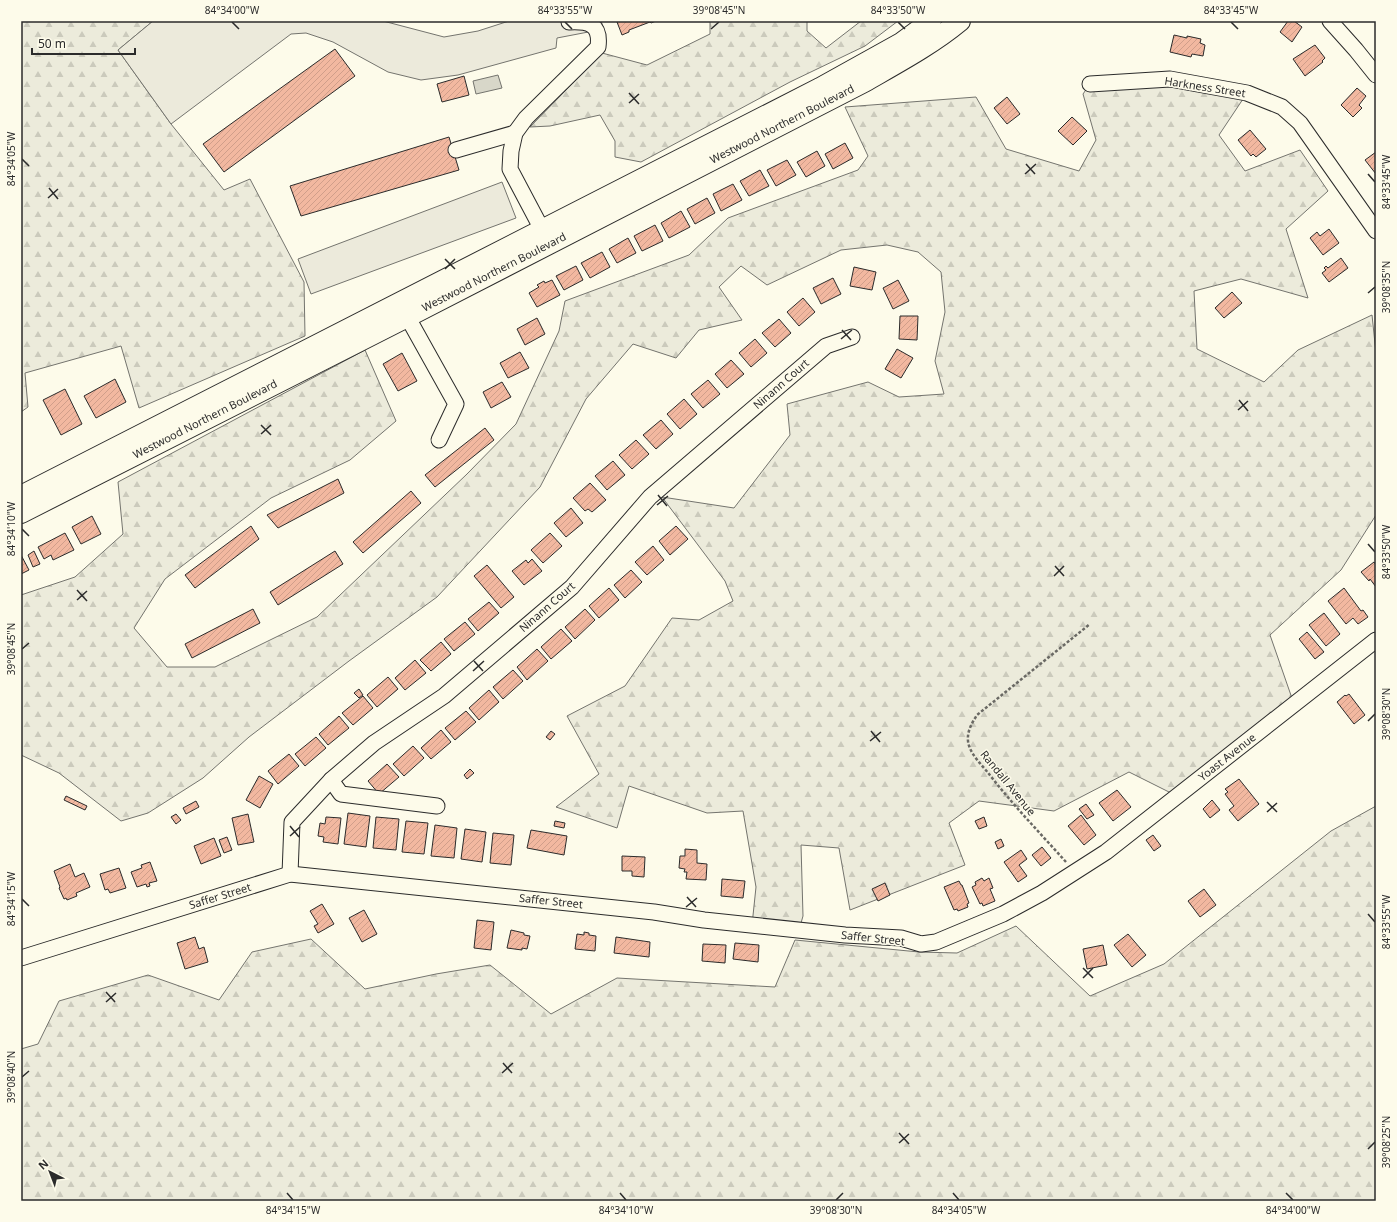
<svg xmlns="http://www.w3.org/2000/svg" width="1397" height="1222" font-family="'Noto Sans',sans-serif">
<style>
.forest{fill:url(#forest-firs);stroke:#74746e}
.parking{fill:#eceadb;stroke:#74746e}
.water{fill:#d8d7c9;stroke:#74746e}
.building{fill:url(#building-hatch);stroke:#2b2b2b}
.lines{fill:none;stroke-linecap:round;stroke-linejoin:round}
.minor-casing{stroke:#2b2b2b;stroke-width:17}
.major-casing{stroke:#2b2b2b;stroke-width:22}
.path{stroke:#6a6964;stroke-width:2.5;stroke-dasharray:3 2;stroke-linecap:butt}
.minor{stroke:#fdfbea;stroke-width:15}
.major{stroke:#fdfbea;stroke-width:20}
.ticks{fill:none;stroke:#2b2b2b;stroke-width:1.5}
.labels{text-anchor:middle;stroke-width:3;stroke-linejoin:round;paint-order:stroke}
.street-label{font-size:11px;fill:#2b2b2b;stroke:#fdfbea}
.neatline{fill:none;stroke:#2b2b2b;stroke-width:1.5}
.ticks-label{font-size:10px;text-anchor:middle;fill:#2b2b2b}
</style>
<defs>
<pattern id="forest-firs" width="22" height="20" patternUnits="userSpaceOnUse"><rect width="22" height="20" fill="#ecebdb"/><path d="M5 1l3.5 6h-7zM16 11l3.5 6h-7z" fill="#cbcabc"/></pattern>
<pattern id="building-hatch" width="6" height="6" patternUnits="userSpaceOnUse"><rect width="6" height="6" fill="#f2b8a0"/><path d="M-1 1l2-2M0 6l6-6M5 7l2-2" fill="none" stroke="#d09e8a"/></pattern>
</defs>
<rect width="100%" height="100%" fill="#fdfbea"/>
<g class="forest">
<path d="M21,21H153L118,50L171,124L224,190L250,179L304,282L305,336L139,408L121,346L25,373L28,407L21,412Z"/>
<path d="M710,21H807V31L826,48L861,21H898L865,46L790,82L641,162L615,157V141L600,115L550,126L530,127L602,53L647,65L710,34Z"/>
<path d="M1170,79L1247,93L1219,135L1245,171L1300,150L1328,191L1286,229L1308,298L1241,279L1194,291L1197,349L1264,382L1298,350L1372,315L1376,353V515L1341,570L1270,635L1294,704L1177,796L1129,772L1054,811L979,801L949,823L965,865L850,910L839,848L801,845L803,916L799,930L752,925L756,887L743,811L707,813L629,786L617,828L556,807L599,774L567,716L625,686L672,618L699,620L733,601L725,581L662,497L734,508L790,435L787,404L868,382L899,397L944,394L935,361L945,312L941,272L918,252L887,245L841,250L767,285L741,266L719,287L742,320L699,330L676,358L633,344L586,399L540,487L437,597L349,661L249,737L203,778L148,813L121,821L59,773L21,755V595L75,577L123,534L118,482L365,350L396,421L350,460L271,498L165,579L134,628L167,667H215L317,617L467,474L516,424L559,331L565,301L689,255L728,218L858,170L868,156L845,107L976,97L1006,149L1079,171L1096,140L1083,94L1090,84Z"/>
<path d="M1376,806V1201H21V1049L38,1044L59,1001L148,975L219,1000L252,952L311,939L365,989L436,974L490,965L551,1014L617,978L775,987L795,940L919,952L957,953L1016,926L1090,996L1164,964L1331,831Z"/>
</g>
<g class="parking">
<path d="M153,21H383L444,37L478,31L509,21H601L604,29L557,38L556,48L458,75L421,80L388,72L333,42L306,33L291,34L171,124L118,50Z"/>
<path d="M502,182L516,218L311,294L298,259Z"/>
</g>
<path class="water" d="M498,75L502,88L476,94L473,81Z"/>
<g class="building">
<path d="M620,21H656L651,23L650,22L629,30V32L622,35L617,22Z"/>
<path d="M1288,21H1294L1302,27L1292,42L1280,32Z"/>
<path d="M1174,35L1187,38V36L1201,39L1200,43L1205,45L1203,56L1192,54L1191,57L1170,52Z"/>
<path d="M1315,45L1325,58L1322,61L1323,62L1305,76L1293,59Z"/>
<path d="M335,49L355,76L224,172L203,144Z"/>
<path d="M464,76L469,95L442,102L437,84Z"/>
<path d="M1357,88L1366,96L1359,105L1362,108L1353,117L1341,105Z"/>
<path d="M1007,97L1020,114L1007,124L994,108Z"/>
<path d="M1072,117L1087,131L1073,145L1058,131Z"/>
<path d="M1250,130L1266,149L1256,157L1253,154L1251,156L1238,140Z"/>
<path d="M449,137L459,170L301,216L290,186Z"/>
<path d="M845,143L853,158L833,169L825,154Z"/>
<path d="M817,151L825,166L806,177L797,162Z"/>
<path d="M1376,152V174L1365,160Z"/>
<path d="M787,160L796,175L776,186L767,170Z"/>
<path d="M760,170L769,186L749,196L740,181Z"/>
<path d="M733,184L742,200L721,211L713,194Z"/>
<path d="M707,198L715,213L695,224L687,209Z"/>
<path d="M681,211L690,227L669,238L661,223Z"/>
<path d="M655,225L663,241L642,251L634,236Z"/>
<path d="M1329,229L1339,243L1323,255L1310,238L1317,232L1320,236Z"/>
<path d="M628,238L636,253L617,263L609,249Z"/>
<path d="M602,252L610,267L590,278L581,263Z"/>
<path d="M1341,258L1348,268L1329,282L1322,273L1326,270L1324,268L1326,266L1328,268Z"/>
<path d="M576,266L583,280L564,290L556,276Z"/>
<path d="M854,267L876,272L872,290L850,286Z"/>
<path d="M833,278L841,294L821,304L813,288Z"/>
<path d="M552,280L560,295L537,307L529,293L539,287L537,285L544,281L545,283Z"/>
<path d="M898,280L909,301L893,309L883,288Z"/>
<path d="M1232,292L1242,303L1224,318L1215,308Z"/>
<path d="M803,298L815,312L799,326L787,312Z"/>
<path d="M900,316H918L917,340L899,339Z"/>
<path d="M537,318L545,334L525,345L517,329Z"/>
<path d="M779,319L791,333L775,347L762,333Z"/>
<path d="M755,339L767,353L751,367L739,353Z"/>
<path d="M897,349L913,358L901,378L885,369Z"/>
<path d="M520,352L529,368L508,378L500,363Z"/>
<path d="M402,353L417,381L398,391L383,364Z"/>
<path d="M731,360L744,374L727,388L715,374Z"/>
<path d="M115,379L126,402L96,418L84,396Z"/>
<path d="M708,380L720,394L703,408L691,394Z"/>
<path d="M502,382L511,397L491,408L483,392Z"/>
<path d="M65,389L82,424L61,435L43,400Z"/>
<path d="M684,399L697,414L680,429L667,414Z"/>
<path d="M661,420L673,434L656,449L643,435Z"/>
<path d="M485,428L494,440L435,487L425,475Z"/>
<path d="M636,440L649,454L632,469L619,455Z"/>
<path d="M613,461L625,475L607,490L595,476Z"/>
<path d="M338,479L344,493L278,528L267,515Z"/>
<path d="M590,483L606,500L592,512L588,509L585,511L573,498Z"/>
<path d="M411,491L421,503L363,553L353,542Z"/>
<path d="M571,508L583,523L566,537L554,523Z"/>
<path d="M92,516L101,534L81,544L72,527Z"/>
<path d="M251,526L259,539L195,588L185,575Z"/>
<path d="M676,526L688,539L670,555L659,541Z"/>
<path d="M65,533L74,550L53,560L51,555L44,559L38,547Z"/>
<path d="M550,533L562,546L543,563L531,550Z"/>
<path d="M653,546L664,560L647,575L635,562Z"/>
<path d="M34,551L40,564L33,567L28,555Z"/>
<path d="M335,551L343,564L278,605L270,592Z"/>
<path d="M21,555L29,570L21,574Z"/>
<path d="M532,559L542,571L524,585L512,571L526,560L528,563Z"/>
<path d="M1374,562L1376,565V587L1370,579L1369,581L1361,572Z"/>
<path d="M487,565L514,597L501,608L474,576Z"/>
<path d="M631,570L642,582L625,598L614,585Z"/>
<path d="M609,588L619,600L599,618L589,606Z"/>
<path d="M1344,588L1361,611L1363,610L1368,617L1358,624L1353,618L1346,624L1328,601Z"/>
<path d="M489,602L499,613L478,631L468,619Z"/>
<path d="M253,609L260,623L192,658L185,644Z"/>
<path d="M585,609L595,620L575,639L565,627Z"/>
<path d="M1324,613L1340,634L1326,646L1309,625Z"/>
<path d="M465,622L475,634L454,651L444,639Z"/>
<path d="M561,629L572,641L551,659L541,647Z"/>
<path d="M1307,632L1324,652L1315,659L1299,639Z"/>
<path d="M441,642L451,654L431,671L420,660Z"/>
<path d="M537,649L548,661L527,680L517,667Z"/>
<path d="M415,660L426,673L405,690L395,678Z"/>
<path d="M513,670L523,681L503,699L493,687Z"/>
<path d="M388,677L398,689L377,707L367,695Z"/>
<path d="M359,689L363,695L359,698L354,693Z"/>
<path d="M489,690L499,702L479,720L469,708Z"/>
<path d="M1349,694L1365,715L1354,724L1337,702L1345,695L1346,696Z"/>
<path d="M363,696L373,708L353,725L342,713Z"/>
<path d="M466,711L476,722L455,740L445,728Z"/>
<path d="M339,716L349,728L328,745L319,734Z"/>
<path d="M441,730L451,742L431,759L421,748Z"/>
<path d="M551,731L555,734L550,740L546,737Z"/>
<path d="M316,737L326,748L305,766L295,754Z"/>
<path d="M413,746L424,758L404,776L393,764Z"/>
<path d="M289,754L299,766L278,784L268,771Z"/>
<path d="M387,764L399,777L379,794L368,781Z"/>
<path d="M470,769L474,773L467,779L464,775Z"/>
<path d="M259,776L273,784L260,808L246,800Z"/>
<path d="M1239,779L1259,804L1238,821L1229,810L1234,806L1225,794L1228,792L1225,789Z"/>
<path d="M1117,790L1131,807L1113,821L1099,803Z"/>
<path d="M66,796L87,806L85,810L64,800Z"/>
<path d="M1212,800L1220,810L1210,818L1203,809Z"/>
<path d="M196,801L199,807L186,814L183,808Z"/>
<path d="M1086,804L1094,815L1087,819L1079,809Z"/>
<path d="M348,813L370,816L366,847L344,844Z"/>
<path d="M176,814L181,820L176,824L171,817Z"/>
<path d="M248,814L254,842L238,845L232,818Z"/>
<path d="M1081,815L1096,835L1084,845L1068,826Z"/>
<path d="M326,817L341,818L338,844L323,842L324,837L318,836L320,823L325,824Z"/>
<path d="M376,817L399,819L396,850L373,848Z"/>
<path d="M984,817L987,826L979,829L975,821Z"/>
<path d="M406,821L428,823L424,854L402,852Z"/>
<path d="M555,821L565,823L564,828L554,826Z"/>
<path d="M435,825L457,828L454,858L431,856Z"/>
<path d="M465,829L486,832L482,862L461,859Z"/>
<path d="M531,830L567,836L564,855L527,848Z"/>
<path d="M493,833L514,835L511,865L490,863Z"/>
<path d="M1153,835L1161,846L1154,851L1146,840Z"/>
<path d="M227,837L232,850L224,853L219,840Z"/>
<path d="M214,838L221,856L201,864L194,846Z"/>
<path d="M1001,839L1004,846L998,849L995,842Z"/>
<path d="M1042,847L1051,858L1041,866L1032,855Z"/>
<path d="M685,849L697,850V863L707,864L706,880L686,879L687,872H684L685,869L679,868L680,856H685Z"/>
<path d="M1021,850L1027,859L1019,865L1027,876L1018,882L1004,862Z"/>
<path d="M622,856L645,857L644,877L632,876V871H622Z"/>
<path d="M150,862L157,881L149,883L150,886L147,887L146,884L137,887L131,872L142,868L141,865Z"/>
<path d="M70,864L75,877L84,873L90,887L76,893L77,896L67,900L66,898L64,899L59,888L60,887L54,871Z"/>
<path d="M119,868L126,888L110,893L108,889L105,890L100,874Z"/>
<path d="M982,878L984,881L989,878L993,888L990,889L995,901L983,906L982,903L980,904L972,887L976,885L975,882Z"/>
<path d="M722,879L745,881L743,898L721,896Z"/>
<path d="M959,881L961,885H962L969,903L967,904L968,907L958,911L957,909L954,910L944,887Z"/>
<path d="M885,883L890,895L878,901L872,889Z"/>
<path d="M1204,889L1216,905L1200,917L1188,901Z"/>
<path d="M322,904L334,924L318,933L314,926L318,924L310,911Z"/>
<path d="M364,910L377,934L362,942L349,918Z"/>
<path d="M477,920L494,922L491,950L474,948Z"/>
<path d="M511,930L524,933V935L530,936L527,949L522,948V950L507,948Z"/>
<path d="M584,932L589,933V935L596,936L595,951L575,949L577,934L584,935Z"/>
<path d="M1128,934L1146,955L1132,967L1114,945Z"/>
<path d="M195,937L199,949L204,947L208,962L185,969L177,943Z"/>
<path d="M616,937L650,942L649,957L614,953Z"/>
<path d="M735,943L759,945L758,962L733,959Z"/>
<path d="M703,944L726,945L725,963L702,961Z"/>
<path d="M1103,945L1107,965L1087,969L1083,949Z"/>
</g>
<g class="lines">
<g class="minor-casing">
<g id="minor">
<path d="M1330,21L1356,50L1376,75"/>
<path d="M1090,84L1170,79L1247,93L1282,107L1300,123L1376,231"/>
<path d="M456,150L515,133"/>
<path d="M547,239L510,169L511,151L515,133L526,118L598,47C601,24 589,21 569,22"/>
<path d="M403,309L456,404L439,440"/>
<path d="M331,780L341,794L437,806"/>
<path d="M290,874L292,822L331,780L374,743L444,696L572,587L650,497L826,346L852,337"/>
<path d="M21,958L290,874L654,912L704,920L845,935L901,938L921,944L936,942L1003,914L1042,893L1106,852L1376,640"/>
</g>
</g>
<g class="major-casing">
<g id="major">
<path d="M21,496L820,88L901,43L931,21"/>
<path d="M21,513L407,317L864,82C897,63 931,45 960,21"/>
</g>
</g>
<path class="path" d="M1066,862C1040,833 1013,805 989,774C982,765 969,753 968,741C967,731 972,723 977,715L1090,624"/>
<use href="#minor" class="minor"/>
<use href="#major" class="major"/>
</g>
<path class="ticks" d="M232,22L239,29M565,22L572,29M898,22L905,29M1231,22L1238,29M711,29L719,22M629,93L639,104M629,103L639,94M22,159L29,166M1026,164L1035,174M1025,174L1036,164M1368,174L1375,182M49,188L58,199M48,198L58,189M445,259L455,269M445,269L455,259M1368,293L1375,287M842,330L851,340M841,339L852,330M1239,400L1248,411M1238,410L1248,401M261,425L271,435M261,434L271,425M658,495L667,506M657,505L668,496M22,529L29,536M1368,544L1375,552M1055,566L1064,576M1054,576L1064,566M77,590L87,601M77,600L87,591M22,649L29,643M474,661L483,671M473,671L484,661M1368,721L1375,714M871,731L880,742M870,741L881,732M1267,802L1277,812M1267,812L1277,803M290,826L299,837M290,836L300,827M687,897L696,907M22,899L29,906M686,907L697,898M1368,914L1375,922M1083,968L1093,978M1083,978L1093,968M106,992L115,1002M106,1002L116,993M503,1063L512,1073M502,1073L513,1063M22,1077L29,1071M899,1133L909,1144M899,1143L909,1134M1368,1149L1375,1142M287,1193L293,1200M620,1193L626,1200M953,1193L959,1200M1286,1193L1293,1200M836,1200L843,1193"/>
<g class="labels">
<g class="street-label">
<text transform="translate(1205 87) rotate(9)" y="4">Harkness Street</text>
<text transform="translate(782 124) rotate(-27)" y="4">Westwood Northern Boulevard</text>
<text transform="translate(494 272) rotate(-27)" y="4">Westwood Northern Boulevard</text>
<text transform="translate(781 384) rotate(-41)" y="4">Ninann Court</text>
<text transform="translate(205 419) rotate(-27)" y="4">Westwood Northern Boulevard</text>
<text transform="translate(547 607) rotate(-41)" y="4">Ninann Court</text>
<text transform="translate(1227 757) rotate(-38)" y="4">Yoast Avenue</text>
<text transform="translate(1008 783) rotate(51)" y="4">Randall Avenue</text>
<text transform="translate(220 896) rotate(-17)" y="4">Saffer Street</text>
<text transform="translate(551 901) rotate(6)" y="4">Saffer Street</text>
<text transform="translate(873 938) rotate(6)" y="4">Saffer Street</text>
</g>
</g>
<rect width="1397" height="1222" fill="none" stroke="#fdfbea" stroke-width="44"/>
<g transform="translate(50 1172) rotate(318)" stroke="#fdfbea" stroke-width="3" paint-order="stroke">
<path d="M0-3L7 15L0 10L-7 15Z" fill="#2b2b2b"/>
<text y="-6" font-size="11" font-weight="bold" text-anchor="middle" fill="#2b2b2b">N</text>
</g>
<path d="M32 48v6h103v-6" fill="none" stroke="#2b2b2b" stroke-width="2"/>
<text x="38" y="48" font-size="12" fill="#2b2b2b" stroke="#fdfbea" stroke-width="3" paint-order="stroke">50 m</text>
<rect x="22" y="22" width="1353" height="1178" class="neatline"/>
<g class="ticks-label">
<text x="232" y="14">84°34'00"W</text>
<text x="565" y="14">84°33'55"W</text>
<text x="719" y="14">39°08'45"N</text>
<text x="898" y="14">84°33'50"W</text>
<text x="1231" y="14">84°33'45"W</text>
<text transform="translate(11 159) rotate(-90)" y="4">84°34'05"W</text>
<text transform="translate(1386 182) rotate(-90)" y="4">84°33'45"W</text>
<text transform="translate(1386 287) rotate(-90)" y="4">39°08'35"N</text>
<text transform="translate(11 529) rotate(-90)" y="4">84°34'10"W</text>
<text transform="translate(1386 552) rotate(-90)" y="4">84°33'50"W</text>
<text transform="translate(11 649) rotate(-90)" y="4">39°08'45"N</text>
<text transform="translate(1386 714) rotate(-90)" y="4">39°08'30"N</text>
<text transform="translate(11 899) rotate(-90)" y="4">84°34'15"W</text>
<text transform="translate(1386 922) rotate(-90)" y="4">84°33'55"W</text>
<text transform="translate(11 1077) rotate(-90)" y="4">39°08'40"N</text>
<text transform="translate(1386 1142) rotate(-90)" y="4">39°08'25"N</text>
<text x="293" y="1214">84°34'15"W</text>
<text x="626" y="1214">84°34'10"W</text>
<text x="836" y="1214">39°08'30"N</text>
<text x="959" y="1214">84°34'05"W</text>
<text x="1293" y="1214">84°34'00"W</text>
</g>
</svg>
